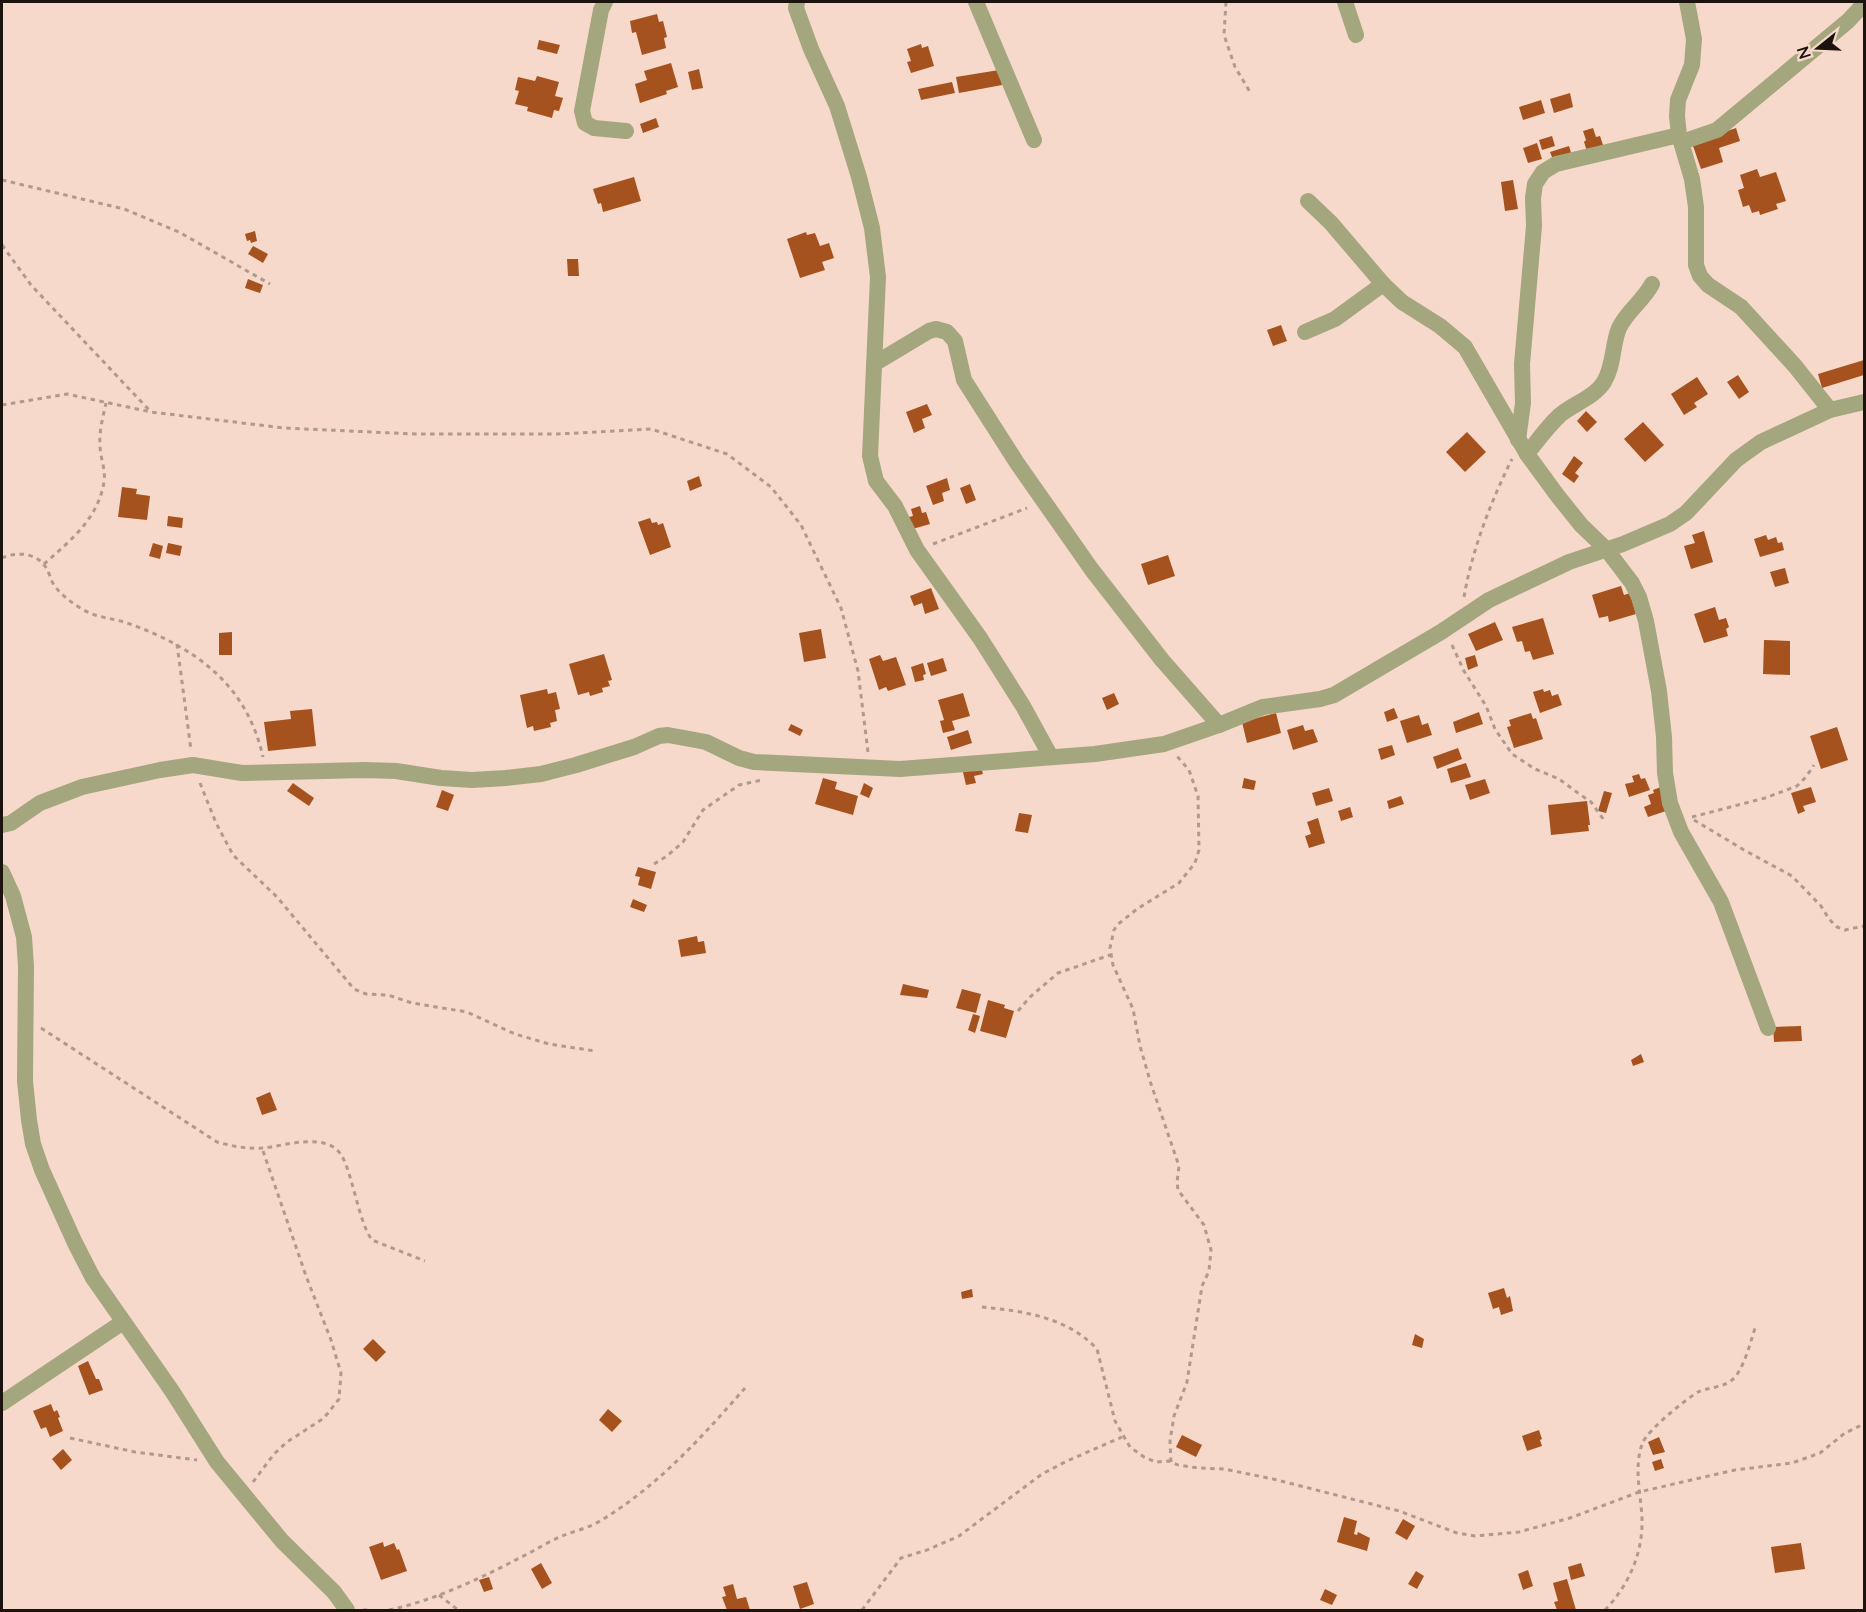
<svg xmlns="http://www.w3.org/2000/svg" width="1866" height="1612" font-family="Lato,sans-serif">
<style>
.building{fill:#a5521e}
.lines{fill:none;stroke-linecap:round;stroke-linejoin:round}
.path{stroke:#b0998d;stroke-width:3;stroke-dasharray:4.5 4.5;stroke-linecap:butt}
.street{stroke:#a4a67d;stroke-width:16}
</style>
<rect width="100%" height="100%" fill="#f6d9ca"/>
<g class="building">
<path d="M657,14L659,22L663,21L667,37L664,38L666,48L642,55L636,32L632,33L630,21Z"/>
<path d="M539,40L560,45L557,54L537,49Z"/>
<path d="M921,44L922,48L928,46L934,66L911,73L907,62L911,61L907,49Z"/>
<path d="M671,63L678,87L666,91L667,94L640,103L635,84L647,80L644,71Z"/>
<path d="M699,69L703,88L692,90L688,72Z"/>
<path d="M999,70L1002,85L959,93L956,77Z"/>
<path d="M537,76L559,82L555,96L563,98L559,111L554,110L552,118L527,111L528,107L515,104L519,91L515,90L518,77L535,81Z"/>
<path d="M952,82L955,93L921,100L918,89Z"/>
<path d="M1570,93L1573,107L1554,113L1550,99Z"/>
<path d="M1541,100L1545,113L1523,120L1519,107Z"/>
<path d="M656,118L659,127L643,133L640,124Z"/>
<path d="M1593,128L1596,137L1600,136L1603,145L1587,151L1584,142L1586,140L1583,131Z"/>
<path d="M1736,128L1740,141L1719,148L1723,162L1701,169L1692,143Z"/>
<path d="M1552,136L1555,146L1542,150L1539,140Z"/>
<path d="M1537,143L1542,159L1528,163L1523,148Z"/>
<path d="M1569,146L1572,156L1554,162L1550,152Z"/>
<path d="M1757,169L1760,177L1776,172L1786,201L1776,204L1778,209L1760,215L1759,211L1752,213L1749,205L1743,207L1738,190L1744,188L1740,175Z"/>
<path d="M634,177L641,201L603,212L601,203L598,204L593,189Z"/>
<path d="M1513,180L1518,209L1505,211L1501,182Z"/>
<path d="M255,231L257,241L251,243L250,240L247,241L245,234Z"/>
<path d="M806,232L807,235L815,233L820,246L829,243L834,258L822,262L825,270L800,278L787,239Z"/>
<path d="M253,246L268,254L263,263L248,254Z"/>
<path d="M567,259H578L579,276H568Z"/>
<path d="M248,279L263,285L260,293L245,288Z"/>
<path d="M1281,325L1287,341L1273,346L1267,330Z"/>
<path d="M1864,360V375L1822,388L1818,374Z"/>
<path d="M1738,375L1749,392L1739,399L1727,382Z"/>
<path d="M1697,377L1708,394L1694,403L1697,407L1684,415L1671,394Z"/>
<path d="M927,404L932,415L922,419L925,428L914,433L906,412Z"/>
<path d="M1586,411L1597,422L1587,432L1577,421Z"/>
<path d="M1643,422L1664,445L1645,462L1624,439Z"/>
<path d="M1467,432L1486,452L1465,472L1446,452Z"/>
<path d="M1574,456L1583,463L1575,473L1579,476L1574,483L1562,474Z"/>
<path d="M699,476L702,486L690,491L687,481Z"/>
<path d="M947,478L950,490L942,493L944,501L933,505L926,486Z"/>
<path d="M970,484L976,500L966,504L960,488Z"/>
<path d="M122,487L137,489L136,494L150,496L147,520L118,517Z"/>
<path d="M920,506L922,513L926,512L930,524L909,530L905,518L913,516L911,509Z"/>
<path d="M168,516L183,518L182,528L167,526Z"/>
<path d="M650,518L652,523L657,522L658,525L663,523L671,547L650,555L638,522Z"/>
<path d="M1704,531L1713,562L1691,569L1684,546L1695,543L1692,535Z"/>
<path d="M1766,535L1768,540L1776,537L1778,543L1782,542L1784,550L1760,557L1754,539Z"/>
<path d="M153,543L163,546L160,559L149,556Z"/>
<path d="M168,543L182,546L180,556L166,553Z"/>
<path d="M1168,555L1175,576L1148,585L1141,564Z"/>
<path d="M1785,568L1789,583L1775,587L1770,572Z"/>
<path d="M1621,586L1624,595L1630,593L1636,614L1609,622L1608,616L1599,618L1592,595Z"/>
<path d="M931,588L939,609L925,614L922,603L914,606L910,596Z"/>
<path d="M1715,607L1719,620L1726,618L1729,627L1726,629L1728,636L1704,643L1694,614Z"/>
<path d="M1543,618L1554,654L1533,660L1530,651L1525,652L1522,641L1517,642L1512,627Z"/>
<path d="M1495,622L1503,640L1476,651L1468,634Z"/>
<path d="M821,629L826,658L804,662L799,633Z"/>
<path d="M232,632V655H219V633Z"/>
<path d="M1764,640L1790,641V675L1763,674Z"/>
<path d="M604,654L612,680L608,681L610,686L602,688L603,692L590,696L589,692L578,695L569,664Z"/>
<path d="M880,655L883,661L896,657L906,685L888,691L886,687L879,690L869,659Z"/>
<path d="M1475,655L1478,666L1468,670L1465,658Z"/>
<path d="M943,658L947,671L931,676L927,663Z"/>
<path d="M923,663L926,674L923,675L924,680L915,682L911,667Z"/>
<path d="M547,689L548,694L556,692L560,709L555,710L557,721L550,723L551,727L534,731L533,726L527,728L520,695Z"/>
<path d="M1543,689L1544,692L1550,690L1552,696L1558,694L1562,705L1540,713L1533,692Z"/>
<path d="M963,693L970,716L952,721L955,730L943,733L940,721L944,720L938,700Z"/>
<path d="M1114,693L1119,704L1107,710L1102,698Z"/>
<path d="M1394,708L1398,718L1387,722L1384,712Z"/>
<path d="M312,709L316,746L268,751L264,722L291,719L290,711Z"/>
<path d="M1479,712L1483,724L1456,733L1453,722Z"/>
<path d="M1276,713L1281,733L1247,743L1242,722Z"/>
<path d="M1531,713L1533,719L1536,718L1543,739L1514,748L1507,727L1511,726L1509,720Z"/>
<path d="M1419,715L1422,725L1428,723L1432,735L1407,743L1400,721Z"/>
<path d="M791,724L803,730L800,736L788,730Z"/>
<path d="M1303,725L1305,731L1313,729L1318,742L1293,750L1287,730Z"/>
<path d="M1837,727L1848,760L1821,769L1810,736Z"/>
<path d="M968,730L972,743L951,750L947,737Z"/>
<path d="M1392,745L1395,755L1381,760L1378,749Z"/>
<path d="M1458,748L1462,759L1437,769L1433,757Z"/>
<path d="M1466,763L1471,777L1451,783L1447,769Z"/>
<path d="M980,764L983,774L974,776L976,783L966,785L962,768Z"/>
<path d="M1639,774L1641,779L1645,778L1650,790L1629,797L1625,784L1634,782L1632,776Z"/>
<path d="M823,778L837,782L835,789L858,796L853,815L815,804Z"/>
<path d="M1244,778L1256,781L1254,790L1242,788Z"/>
<path d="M1485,779L1490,793L1470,800L1465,785Z"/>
<path d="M293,783L314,798L309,806L287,791Z"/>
<path d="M864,783L873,788L869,798L860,794Z"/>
<path d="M1661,787L1669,810L1648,817L1644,807L1651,804L1648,795L1654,793L1653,790Z"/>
<path d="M1811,787L1816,802L1803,806L1805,811L1798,814L1791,793Z"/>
<path d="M1329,788L1333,801L1316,806L1312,793Z"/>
<path d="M442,790L454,795L448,811L436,807Z"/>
<path d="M1604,791L1612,793L1606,813L1598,811Z"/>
<path d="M1401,796L1404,804L1389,809L1387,801Z"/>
<path d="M1587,801L1590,825H1588L1589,831L1551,835L1548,805Z"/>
<path d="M1350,807L1353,817L1341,821L1338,811Z"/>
<path d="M1019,813L1032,815L1028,833L1015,831Z"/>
<path d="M1318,818L1325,843L1309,848L1305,836L1311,834L1307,822Z"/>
<path d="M638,867L656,872L651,889L638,885L640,877L635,876Z"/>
<path d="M633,899L647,905L644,912L630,907Z"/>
<path d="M697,936L698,942L704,941L706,953L681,957L678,940Z"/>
<path d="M903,984L929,990L927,998L900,995Z"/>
<path d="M962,989L981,994L976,1013L956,1008Z"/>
<path d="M988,1000L1005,1005L1004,1008L1014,1011L1006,1038L980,1031Z"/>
<path d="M973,1014L980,1016L975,1033L968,1030Z"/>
<path d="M1801,1026L1802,1041L1774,1042L1773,1027Z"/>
<path d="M1641,1054L1644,1062L1633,1066L1631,1060Z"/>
<path d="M270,1092L277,1110L262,1115L256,1098Z"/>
<path d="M1504,1288L1507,1298L1510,1296L1513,1311L1501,1315L1499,1307L1493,1309L1488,1293Z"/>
<path d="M972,1289L973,1297L962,1299L961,1292Z"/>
<path d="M1415,1334L1424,1339L1422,1348L1412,1345Z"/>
<path d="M373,1339L386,1352L376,1362L363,1349Z"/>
<path d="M88,1361L96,1379H99L103,1390L89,1395L78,1366Z"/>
<path d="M51,1404L54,1412L57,1410L60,1417L58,1418L63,1431L50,1437L46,1427L41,1429L33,1411Z"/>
<path d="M608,1409L622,1421L612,1432L599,1420Z"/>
<path d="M1539,1430L1542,1439L1540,1440L1542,1446L1527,1451L1522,1436Z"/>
<path d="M1182,1435L1202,1445L1196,1457L1176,1447Z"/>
<path d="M1659,1437L1665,1452L1653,1455L1648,1442Z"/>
<path d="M63,1449L72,1460L61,1470L52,1459Z"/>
<path d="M1661,1459L1664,1468L1655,1471L1652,1462Z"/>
<path d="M1344,1517L1357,1521L1354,1534L1357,1535L1358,1532L1370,1538L1367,1551L1337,1542Z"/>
<path d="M1403,1519L1415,1526L1407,1540L1395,1533Z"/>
<path d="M383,1542L384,1547L394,1543L397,1550L399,1549L407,1571L381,1580L369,1547Z"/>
<path d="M1801,1543L1805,1569L1775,1573L1771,1547Z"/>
<path d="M541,1563L552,1583L542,1589L531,1569Z"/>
<path d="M1581,1563L1585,1576L1571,1580L1568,1567Z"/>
<path d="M1528,1570L1533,1586L1523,1590L1518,1574Z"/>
<path d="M1416,1571L1424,1576L1417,1589L1408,1584Z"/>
<path d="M489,1577L493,1589L484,1592L479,1580Z"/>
<path d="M1567,1579L1576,1610H1557L1554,1602L1558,1601L1553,1583Z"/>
<path d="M807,1582L814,1604L800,1609L793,1586Z"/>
<path d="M733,1584L737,1599L746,1597L750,1610H727L722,1597L726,1596L723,1587Z"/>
<path d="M1325,1589L1337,1595L1332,1605L1320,1600Z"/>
</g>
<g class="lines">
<g class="path">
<path d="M1226,2L1224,35L1235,67L1250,92"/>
<path d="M2,180L124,209L179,232L270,284"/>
<path d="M2,245L31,285L150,411"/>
<path d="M2,405L67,394L151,412L284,428L415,434H558L651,429L727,454L771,487L801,525L841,608L858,671L868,752"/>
<path d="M933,544L1027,508"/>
<path d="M2,558C15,552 34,552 44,565C49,570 50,579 54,585C62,596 71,602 82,609C96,618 114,618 130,624C196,648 247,685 263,757"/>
<path d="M44,564C70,541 98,519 104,482C106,469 100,458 100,445C99,431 103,417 106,403"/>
<path d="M1464,597C1472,550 1491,501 1512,459"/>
<path d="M177,644L191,750"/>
<path d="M1452,645L1464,671L1486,706L1495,729L1512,754L1535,769L1559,779L1578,793L1591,802L1604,820"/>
<path d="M200,783L216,823L233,855L277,897L354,989L366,994L388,995L412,1003L467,1012L515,1034L549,1044L595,1051"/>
<path d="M1692,817L1765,798L1797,786L1806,777L1814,765"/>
<path d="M1694,820L1744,850L1792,876L1821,906L1829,919L1837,927L1845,930L1864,926"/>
<path d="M654,864L667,856L683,842L703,810L739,785L762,780"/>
<path d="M1018,1011L1030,997L1058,973L1110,955"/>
<path d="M41,1028L217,1142C232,1146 246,1149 262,1148C286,1146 329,1130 343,1158C354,1181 359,1222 372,1240L425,1261"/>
<path d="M982,1307C1023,1311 1067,1317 1097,1349L1115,1421L1130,1447L1144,1457L1156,1462L1169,1461L1178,1465L1198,1468L1224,1469L1273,1479L1399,1511L1457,1533L1475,1536L1519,1532L1570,1518L1639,1492L1735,1470L1792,1463L1820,1453L1845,1433L1864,1424"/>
<path d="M70,1438L135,1452L197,1460"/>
<path d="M1171,1462L1170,1441L1174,1416L1187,1382L1202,1286L1209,1271L1211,1250L1204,1225L1178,1190L1177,1182L1179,1166L1151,1084L1140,1046L1133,1009L1113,965L1110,948L1114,930L1117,925L1137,909L1179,883L1195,863L1199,850L1198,796L1189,770L1176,755"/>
<path d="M253,1482L274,1454L287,1442L324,1418L339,1399L341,1373L331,1340L306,1276L262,1148"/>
<path d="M439,1595L458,1610"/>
<path d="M363,1610H371"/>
<path d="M389,1610C440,1599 487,1575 533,1551C542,1546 552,1540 562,1536C574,1531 589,1528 600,1521C657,1487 702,1437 745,1388"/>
<path d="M862,1610L901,1558L927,1550L959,1536L1042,1474L1067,1461L1122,1437"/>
<path d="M1605,1610C1628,1586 1643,1554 1642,1519C1641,1494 1633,1466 1643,1442C1648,1430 1686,1399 1698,1392C1709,1387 1722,1388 1732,1380C1744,1370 1751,1340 1756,1325"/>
</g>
<g class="street">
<path d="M605,2L601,10L582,111L585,123L594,128L626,131"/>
<path d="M797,2L796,8L811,49L837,106L859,177L872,228L878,277L870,456L876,481L895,506L917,550L980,638L1023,706L1051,757"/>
<path d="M976,2L1034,140"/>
<path d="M1345,2L1356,35"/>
<path d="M1687,2L1694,39L1692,65L1678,100L1677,116L1679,135L1692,179L1696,207V265L1700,276L1708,285L1741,307L1795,366L1830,410"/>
<path d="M1682,142L1717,130L1848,21L1864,4"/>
<path d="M1308,201L1331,223L1383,284L1402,302L1440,326L1465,347L1527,454L1557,495L1581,525L1607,550L1632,583L1639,597L1646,621L1659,691L1664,737L1665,773L1670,803L1681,832L1721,902L1768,1028"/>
<path d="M1305,332L1335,319L1383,284"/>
<path d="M874,364L929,331L936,329L947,332L955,341L964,380L1017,463L1092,570L1162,660L1219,725"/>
<path d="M1518,440L1523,403L1522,364L1534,226L1533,198L1535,184L1543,172L1556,164L1679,135"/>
<path d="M1527,454C1538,440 1547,427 1560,415C1573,404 1595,397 1604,382C1614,366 1612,345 1619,328C1627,311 1643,301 1652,284"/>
<path d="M2,825L11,823L40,803L82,787L160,770L193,765L242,773L365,770L396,771L441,778L472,780L506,778L541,774L576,765L634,747L659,736L668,735L706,742L739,758L754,762L900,769L1095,754L1164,744L1219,725L1263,707L1320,699L1334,695L1441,632L1489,600L1569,562L1623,544L1670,524L1686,513L1736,460L1761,442L1830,410L1864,402"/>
<path d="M2,872L13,896L24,937L26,966L25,1081L29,1120L33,1144L42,1170L75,1243L93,1278L172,1391L217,1462L282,1541L334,1592L347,1610"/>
<path d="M2,1403L123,1322"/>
</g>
</g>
<rect width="1866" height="1612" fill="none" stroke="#1d130e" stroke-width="6"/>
<g transform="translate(1818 48) rotate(252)" stroke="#f6d9ca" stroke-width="4.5" paint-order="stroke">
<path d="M0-4.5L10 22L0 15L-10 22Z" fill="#1d130e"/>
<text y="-9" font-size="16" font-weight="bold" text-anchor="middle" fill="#1d130e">N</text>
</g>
</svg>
